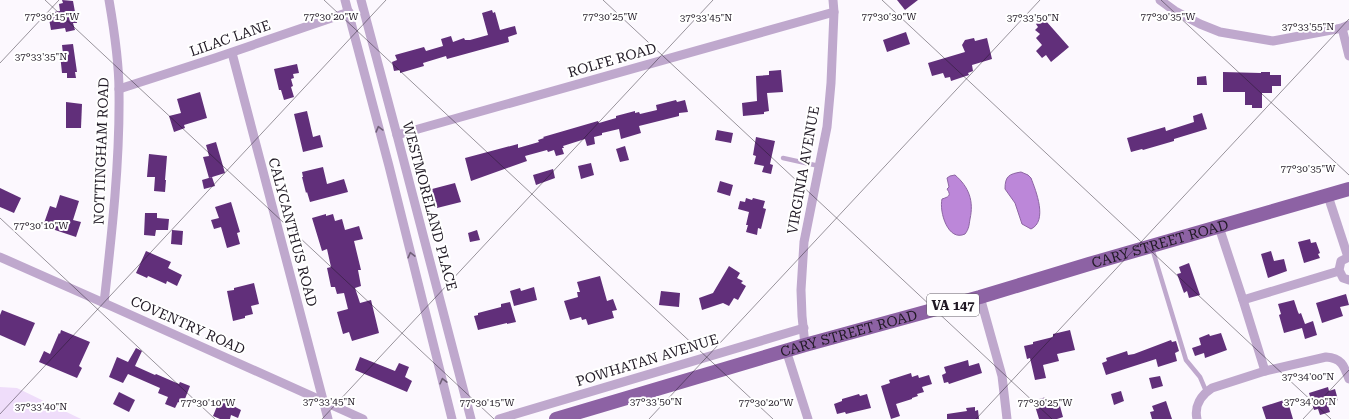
<svg xmlns="http://www.w3.org/2000/svg" width="1349" height="419" font-family="'Roboto Serif',serif">
<style>
.green{fill:#efddfa}
.water{fill:#bc87d9;stroke:#8d66a3}
.building{fill:#612f7a}
.lines{fill:none;stroke-linecap:round;stroke-linejoin:round}
.service{stroke:#bfa8cd;stroke-width:4.5}
.minor{stroke:#bfa8cd;stroke-width:9}
.primary{stroke:#8d62a4;stroke-width:14}
.oneway{stroke:#706078}
.ticks{fill:none;stroke:#201924;stroke-width:1;stroke-opacity:0.45}
.labels{text-anchor:middle;stroke-width:4;stroke-linejoin:round;paint-order:stroke}
.shield{fill:#fff;stroke:#635e66;stroke-width:1}
.shield-label{font-size:13px;font-weight:bold;fill:#201924}
.street-label{font-size:14px;fill:#201924;stroke:#fff}
.ticks-label{font-size:10px;text-anchor:middle;fill:#201924;stroke:#fff;stroke-width:4;stroke-linejoin:round;paint-order:stroke}
</style>
<rect width="100%" height="100%" fill="#fcf8fe"/>
<path class="green" d="M0,387L17,388L81,419H0Z"/>
<g class="water">
<path d="M1021,172L1028,175L1031,178C1036,191 1048,221 1031,229L1022,224L1015,203L1005,189C1005,176 1009,174 1021,172Z"/>
<path d="M955,175C969,187 974,201 970,219C969,225 969,229 965,234C948,242 939,212 942,199C948,197 952,196 947,189L949,187L947,178L950,176Z"/>
</g>
<g class="building">
<path d="M62,0L73,1L77,23H73L75,30L66,32L65,28L51,30L48,13L60,11L59,4L63,3Z"/>
<path d="M897,0H918L905,10Z"/>
<path d="M492,10L493,13L495,12L500,30L515,26L517,34L508,37L509,42L447,59L446,56L423,63L424,66L400,73V70L394,71L392,62L397,60L395,55L424,47L426,51L443,46L441,39L451,36L453,42L464,38L465,40H470L488,35L482,13Z"/>
<path d="M1042,19L1045,23L1046,21L1069,47L1051,62L1046,55L1042,58L1036,51L1042,45L1036,38L1040,34L1035,30L1038,27L1036,24Z"/>
<path d="M906,32L910,44L887,52L883,40Z"/>
<path d="M974,38L975,41L987,38L992,59L972,65L973,71L968,73L969,75L951,81L950,77L945,78L943,73L932,76L928,63L965,52L962,45L965,40Z"/>
<path d="M73,44L77,72H75L76,78H67V73H62L60,54H63L62,45Z"/>
<path d="M297,64L299,73L293,74L294,78L291,79L293,86L291,87L294,97L284,100L281,90H279L274,69Z"/>
<path d="M781,70L783,92L767,93L769,111L764,112V114L743,116L742,103L757,101L756,76L769,75V71Z"/>
<path d="M1223,72L1261,73V72H1270V75H1281V86H1272V93H1262V108H1252V105H1245V92H1223Z"/>
<path d="M1206,76L1207,85H1197V77Z"/>
<path d="M200,92L207,118L184,125L185,128L174,132L169,116L181,113L177,99Z"/>
<path d="M676,100L677,102L685,100L688,112L679,113V116L639,126L641,133L621,139L619,129L602,133V135L594,137L595,144L587,146L585,139L563,146L564,148H562L564,154L556,156L554,150L548,152L547,150L525,156L527,161L471,181L465,158L518,144V148L539,142L538,140L544,138L543,137L598,121L599,123L616,118V116L635,111V113L639,112L640,114L657,110L656,105Z"/>
<path d="M66,102L82,104L81,128H66Z"/>
<path d="M307,111L313,137L320,135L323,147L303,152L294,114Z"/>
<path d="M1202,113L1207,129L1174,139V141L1143,150L1142,149L1131,152L1127,138L1165,127L1166,131L1194,122L1193,116Z"/>
<path d="M717,130L733,133L731,143L715,140Z"/>
<path d="M756,137L775,141L770,164L773,165L771,174L762,172L764,166L754,164L756,156L753,155Z"/>
<path d="M216,142L225,173L209,178L203,157L209,156L206,145Z"/>
<path d="M625,146L629,160L620,162L616,149Z"/>
<path d="M149,154L167,156L165,180H166L165,192L154,191L155,177H147Z"/>
<path d="M591,163L594,175L581,179L578,166Z"/>
<path d="M323,167L327,184L344,179L348,192L310,202L307,192L306,193L302,177H303L302,172Z"/>
<path d="M553,169L555,178L536,185L533,175Z"/>
<path d="M212,177L215,186L204,189L202,180Z"/>
<path d="M720,181L733,185L730,196L717,192Z"/>
<path d="M455,183L461,202L437,208L436,203L430,205L427,194L433,193L432,189Z"/>
<path d="M0,188L21,198L14,213L0,207Z"/>
<path d="M60,195L79,201L73,220L81,222L76,237L43,226L50,206L56,208Z"/>
<path d="M746,198L752,200L753,198L765,201L763,208L766,209L761,229L758,228L757,235L746,232L748,225H746L749,212L738,209L740,201L745,202Z"/>
<path d="M231,202L240,232L237,233L240,244L227,248L221,227L214,229L211,220L219,218L215,207Z"/>
<path d="M145,213H157V218L169,219L168,230H156L155,236L144,235Z"/>
<path d="M326,214V216L333,214L335,221L342,219L345,230L359,226L363,239L354,241L361,270H358L361,286L355,288L360,303L371,300L379,333L352,341L349,332L343,334L337,312L348,309L344,293L337,294L335,287H331L327,268L331,267L327,249L322,251L312,218Z"/>
<path d="M172,230L183,231L182,245L171,244Z"/>
<path d="M477,230L480,240L470,242L468,233Z"/>
<path d="M1310,239L1311,243L1316,242L1320,253L1318,254L1320,258L1304,263L1298,242Z"/>
<path d="M146,251L171,262L168,268L182,275L177,286L167,281L166,284L148,276L147,278L136,273Z"/>
<path d="M1271,251L1274,261L1284,259L1287,271L1268,278L1261,254Z"/>
<path d="M1189,263L1200,295L1189,298L1187,291L1184,293L1177,274L1181,273L1179,267Z"/>
<path d="M729,266L740,273L737,278L743,281L741,283L746,286L738,300L734,298L729,306L723,303L702,310L699,298L713,293Z"/>
<path d="M600,276L607,301L613,299L617,310L612,311L614,318L588,325L586,319L582,320L581,317L570,320L564,301L578,297L577,292H580L577,282Z"/>
<path d="M254,283L259,304L251,306L253,314L245,316V318L233,321L227,291L234,290V288Z"/>
<path d="M534,287L537,300L514,306L510,291L520,288L521,291Z"/>
<path d="M661,291L680,293L679,307L659,305Z"/>
<path d="M1346,294L1349,305L1340,307L1343,316L1322,323L1316,303Z"/>
<path d="M1294,300L1298,312L1299,314L1301,313L1305,324L1313,321L1317,335L1305,339L1302,328L1284,333L1279,315L1281,314L1278,304Z"/>
<path d="M510,302L516,322L507,324V323L478,330L474,316L478,315V313L501,307V304Z"/>
<path d="M2,310L35,323L25,346L0,335V315Z"/>
<path d="M61,330L90,342L79,366L82,368L77,378L39,362L44,351L50,354L59,333L60,334Z"/>
<path d="M1070,330L1075,350L1057,354L1059,361L1043,365L1046,378L1035,380L1030,358L1027,359L1024,346L1033,344V342L1053,337V334Z"/>
<path d="M1221,333L1227,350L1205,358L1204,353L1195,356L1192,348L1201,345L1199,338L1209,334L1210,336Z"/>
<path d="M1171,340L1172,342L1176,341L1179,351L1175,353L1177,361L1158,367L1156,359L1106,375L1102,363L1107,361L1106,358L1127,351L1128,355L1134,354Z"/>
<path d="M136,348L142,351L135,366L155,375L156,374L179,384L180,382L190,386L183,404L178,402L175,408L165,404L168,397L158,393L160,388L128,374L123,383L109,377L117,357L128,362Z"/>
<path d="M360,357L395,371L399,363L409,367L405,377L412,381L407,392L355,370Z"/>
<path d="M968,360L969,366L979,363L982,373L949,384L948,382L944,383L942,375L946,373L944,367Z"/>
<path d="M911,373L912,377L918,375L919,378L929,375L932,384L922,387L924,392L917,394L918,396L912,398V399L896,404L900,416L891,419L881,386L890,383L889,380Z"/>
<path d="M1160,376L1163,386L1152,389L1149,378Z"/>
<path d="M1328,387L1329,391L1335,389L1338,400L1327,403L1330,412L1320,415L1318,409L1314,410L1309,393Z"/>
<path d="M1121,391L1124,401L1114,405L1111,394Z"/>
<path d="M119,392L135,400L129,412L113,404Z"/>
<path d="M859,394L860,396L867,394L871,408L854,412L846,414L845,412L837,414L834,404L842,401V399Z"/>
<path d="M1046,397L1048,402L1058,399L1063,417L1057,419H1039L1035,406L1037,405L1036,400Z"/>
<path d="M220,399L241,410L238,418L231,415L230,419H220L213,416Z"/>
<path d="M1287,399L1293,419H1266L1262,407Z"/>
<path d="M1166,401L1172,419H1152L1150,412L1154,411L1152,406Z"/>
<path d="M975,407V411L978,410L979,419H947V414L967,411L966,408Z"/>
</g>
<g class="lines">
<g class="service">
<path d="M783,158L819,166"/>
<path d="M1152,248L1186,360L1200,377L1206,391"/>
</g>
<g class="minor">
<path d="M345,0L389,166L452,419"/>
<path d="M361,0L397,135L471,419"/>
<path d="M1160,0L1175,11L1200,24L1220,32L1273,41L1342,28L1349,25"/>
<path d="M1342,28L1349,56"/>
<path d="M232,53L328,419"/>
<path d="M119,89L215,58L349,12"/>
<path d="M397,135L834,12"/>
<path d="M1328,196L1348,257"/>
<path d="M1219,227L1243,300L1265,371"/>
<path d="M0,257L113,307L363,419"/>
<path d="M1349,257L1341,261L1339,270L1343,278L1349,280"/>
<path d="M980,297L1002,376L1007,419"/>
<path d="M1243,300L1339,271"/>
<path d="M104,303C112,232 120,161 119,91C119,62 114,29 109,0"/>
<path d="M805,345L802,316L801,290L804,242L827,127L831,83L834,12L833,0"/>
<path d="M786,350L808,419"/>
<path d="M499,419L804,328"/>
<path d="M1197,419C1194,406 1201,395 1212,388L1265,371L1326,357C1341,358 1344,365 1349,379"/>
</g>
<path class="primary" id="s1" d="M556,419L805,345L980,297L1089,264L1349,189"/>
</g>
<defs><path id="oneway-chevron" d="M-2-3.5L2.5 0L-2 3.5" fill="none" stroke-width="1.6" stroke-linecap="round" stroke-linejoin="round"/></defs>
<g class="oneway">
<use href="#oneway-chevron" transform="translate(379 129) rotate(-105)"/>
<use href="#oneway-chevron" transform="translate(411 255) rotate(-104)"/>
<use href="#oneway-chevron" transform="translate(443 381) rotate(-104)"/>
</g>
<path class="ticks" d="M45,0L494,419M324,0L773,419M603,0L1052,419M882,0L1331,419M1161,0L1349,175M0,63L59,0M0,218L215,419M0,414L386,0M322,419L713,0M649,419L1040,0M976,419L1349,19M1303,419L1349,370"/>
<g class="labels">
<rect class="shield" x="927" y="294" width="52" height="22" rx="3"/>
<g class="shield-label">
<text x="953" y="310">VA 147</text>
</g>
<g class="street-label">
<text transform="translate(230 38) rotate(-19)" y="5">LILAC LANE</text>
<text transform="translate(612 60) rotate(-16)" y="5">ROLFE ROAD</text>
<text transform="translate(101 151) rotate(-88)" y="5">NOTTINGHAM ROAD</text>
<text transform="translate(803 170) rotate(-80)" y="5">VIRGINIA AVENUE</text>
<text transform="translate(430 206) rotate(75)" y="5">WESTMORELAND PLACE</text>
<text transform="translate(293 232) rotate(75)" y="5">CALYCANTHUS ROAD</text>
<text dy="5" stroke="none"><textPath href="#s1" startOffset="629">CARY STREET ROAD</textPath></text>
<text transform="translate(188 325) rotate(24)" y="5">COVENTRY ROAD</text>
<text dy="5" stroke="none"><textPath href="#s1" startOffset="305">CARY STREET ROAD</textPath></text>
<text transform="translate(647 360) rotate(-17)" y="5">POWHATAN AVENUE</text>
</g>
</g>
<g class="ticks-label">
<text x="889" y="20">77°30'30"W</text>
<text x="52" y="20">77°30'15"W</text>
<text x="331" y="20">77°30'20"W</text>
<text x="610" y="20">77°30'25"W</text>
<text x="1168" y="20">77°30'35"W</text>
<text x="706" y="21">37°33'45"N</text>
<text x="1033" y="21">37°33'50"N</text>
<text x="1308" y="30">37°33'55"N</text>
<text x="41" y="60">37°33'35"N</text>
<text x="1308" y="172">77°30'35"W</text>
<text x="41" y="229">77°30'10"W</text>
<text x="1308" y="380">37°34'00"N</text>
<text x="329" y="405">37°33'45"N</text>
<text x="656" y="405">37°33'50"N</text>
<text x="1310" y="405">37°34'00"N</text>
<text x="208" y="406">77°30'10"W</text>
<text x="487" y="406">77°30'15"W</text>
<text x="766" y="406">77°30'20"W</text>
<text x="1045" y="406">77°30'25"W</text>
<text x="41" y="410">37°33'40"N</text>
</g>
</svg>
